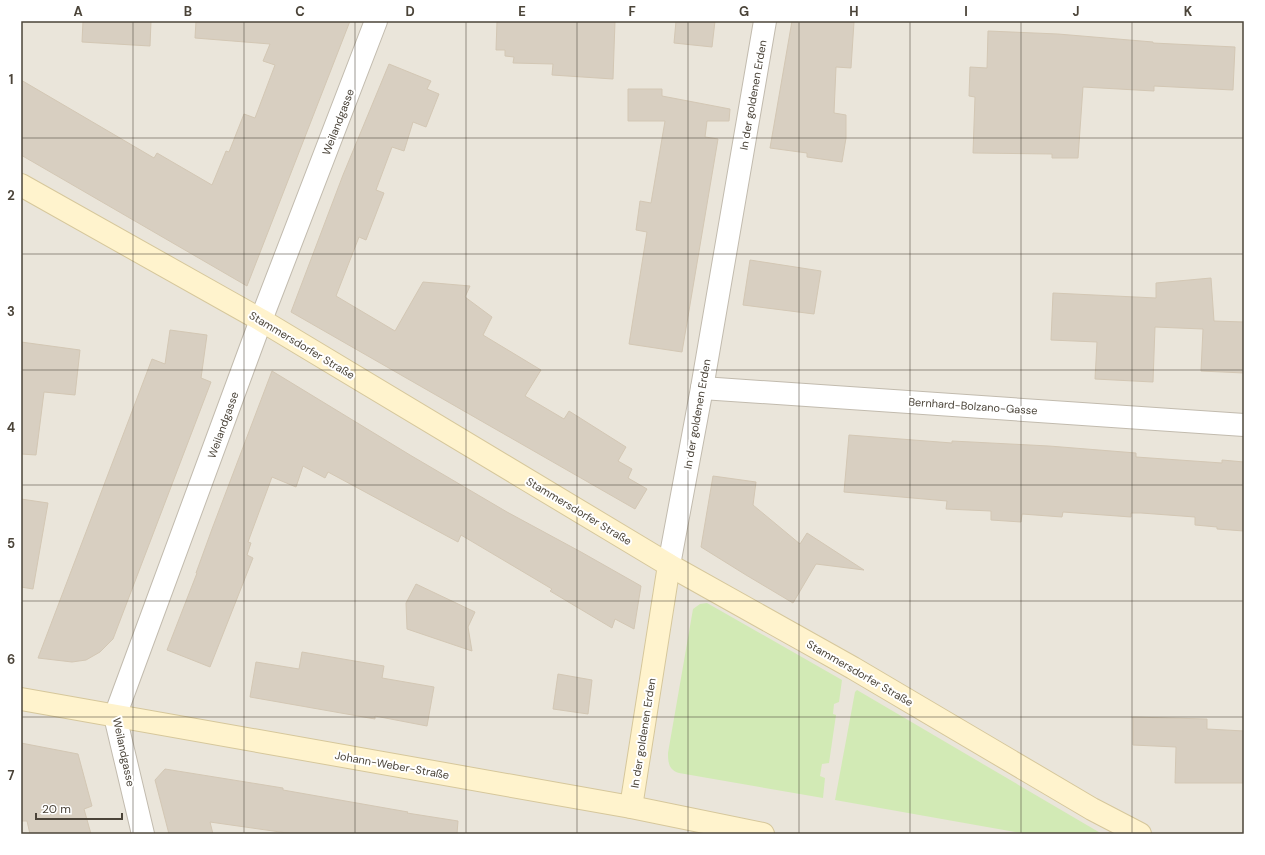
<svg xmlns="http://www.w3.org/2000/svg" width="1265" height="855" font-family="'DM Sans',sans-serif">
<style>
.residential{fill:#eae5da}
.green{fill:#d2eab5}
.building{fill:#d8cfc1;stroke:#d3c7b4}
.lines{fill:none;stroke-linecap:round;stroke-linejoin:round}
.street-casing{stroke:#c2bbae;stroke-width:24}
.secondary-casing{stroke:#d6c79b;stroke-width:24}
.street{stroke:#fff;stroke-width:22}
.secondary{stroke:#fff3cd;stroke-width:22}
.grid{fill:none;stroke:#4b4439;stroke-width:1;stroke-opacity:0.55}
.labels{text-anchor:middle;stroke-width:4;stroke-linejoin:round;paint-order:stroke}
.street-label{font-size:11px;fill:#4b4439;stroke:#fff}
.neatline{fill:none;stroke:#4b4439;stroke-width:1.5}
.grid-label{font-size:13px;text-anchor:middle;font-weight:bold;fill:#4b4439}
</style>
<rect width="100%" height="100%" fill="#f6f3ec"/>
<rect class="residential" x="21" y="21" width="1223" height="813"/>
<g class="green">
<path d="M707,603L842,680L839,702L834,704L833,714L836,715L829,763L822,764L820,776L825,778L823,798L679,773C669,770 668,763 668,753L693,609L700,604Z"/>
<path d="M857,690L1097,831L1102,834H1027L835,800L855,692Z"/>
</g>
<g class="building">
<path d="M83,21H151L150,46L82,42Z"/>
<path d="M196,21H350L247,286L21,155V80L154,158L157,153L212,185L226,151L229,152L244,114L255,118L275,65L263,61L270,44L195,38Z"/>
<path d="M497,21H615L613,79L552,75L553,64L513,63L514,57L505,56V50H496Z"/>
<path d="M676,21H715L712,47L674,43Z"/>
<path d="M792,21L854,22L851,68L836,67L834,113L846,115V138L842,162L807,157V153L770,148Z"/>
<path d="M988,31L1058,34L1153,42V43L1235,47L1233,90L1154,86V91L1083,87L1078,158H1052V154L973,153L975,97L969,96L970,67L987,68Z"/>
<path d="M389,64L431,81L427,89L439,94L426,127L413,122L404,151L392,147L376,190L384,193L366,240L359,237L336,296L395,331L423,282L470,286L465,297L492,317L483,335L541,370L525,396L564,419L569,411L626,447L618,461L632,469L628,478L647,489L635,509L291,312L343,175Z"/>
<path d="M628,89H662V96L730,109L729,121H707L705,137L718,139L682,352L629,344L647,232L636,230L640,201L651,203L665,121H628Z"/>
<path d="M750,260L821,271L814,314L743,305Z"/>
<path d="M1211,278L1214,321L1244,322V373L1201,371L1203,329L1155,327L1153,382L1095,379L1097,342L1051,340L1053,293L1156,298V283Z"/>
<path d="M170,330L207,335L201,378L211,382L113,639L100,652L86,660L72,662L38,658L152,359L165,364Z"/>
<path d="M21,342L80,350L75,395L44,392L36,455L21,454Z"/>
<path d="M272,371L410,455L507,512L581,552L641,586L634,629L615,619L612,628L550,591L552,589L461,535L458,542L328,472L325,478L303,466L296,487L272,477L248,542L251,543L247,555L253,558L210,667L167,650L197,573H196L212,529Z"/>
<path d="M849,435L952,443V441L1049,446L1136,453V457L1222,463V460L1244,462V531L1217,529V527L1195,525V517L1141,513H1131V517L1063,512L1062,517L1022,514L1021,522L991,520V511L946,509L947,501L844,492Z"/>
<path d="M713,476L756,482L753,505L800,544L807,533L864,570L816,564L793,603L746,575L701,547Z"/>
<path d="M21,499L48,503L33,589L21,587Z"/>
<path d="M416,584L475,612L468,627L472,651L407,629L406,603Z"/>
<path d="M302,652L384,666L382,678L434,687L427,726L375,716V719L250,697L256,662L299,669Z"/>
<path d="M558,674L592,680L588,714L553,709Z"/>
<path d="M1133,717L1207,719V729L1244,731V783H1175L1176,747L1133,745Z"/>
<path d="M21,743L78,754L92,806L84,809L91,834H30L27,821H21Z"/>
<path d="M165,769L283,788V790L408,812L407,813L458,821L457,834H294L210,822L213,834H169L155,780Z"/>
</g>
<g class="lines">
<g class="street-casing">
<g id="street">
<path d="M702,388L1244,425"/>
<path d="M669,565L702,388L765,21"/>
<path d="M143,834L115,716L261,320L376,21"/>
</g>
</g>
<g class="secondary-casing">
<g id="secondary">
<path d="M21,185L261,320L669,565L853,668L1092,809L1140,834"/>
<path d="M21,699L631,807L763,834"/>
<path d="M631,807L669,565"/>
</g>
</g>
<use href="#street" class="street"/>
<use href="#secondary" class="secondary"/>
</g>
<path class="grid" d="M133,21V834M244,21V834M355,21V834M466,21V834M577,21V834M688,21V834M799,21V834M910,21V834M1021,21V834M1132,21V834M21,138H1244M21,254H1244M21,370H1244M21,485H1244M21,601H1244M21,717H1244"/>
<g class="labels">
<g class="street-label">
<text transform="translate(753 95) rotate(-80)" y="4">In der goldenen Erden</text>
<text transform="translate(338 122) rotate(-69)" y="4">Weilandgasse</text>
<text transform="translate(302 345) rotate(31)" y="4">Stammersdorfer Straße</text>
<text transform="translate(973 406) rotate(4)" y="4">Bernhard-Bolzano-Gasse</text>
<text transform="translate(697 414) rotate(-80)" y="4">In der goldenen Erden</text>
<text transform="translate(223 425) rotate(-70)" y="4">Weilandgasse</text>
<text transform="translate(579 511) rotate(31)" y="4">Stammersdorfer Straße</text>
<text transform="translate(860 673) rotate(30)" y="4">Stammersdorfer Straße</text>
<text transform="translate(643 733) rotate(-81)" y="4">In der goldenen Erden</text>
<text transform="translate(124 752) rotate(78)" y="4">Weilandgasse</text>
<text transform="translate(392 765) rotate(10)" y="4">Johann-Weber-Straße</text>
</g>
</g>
<rect width="1265" height="855" fill="none" stroke="#ffffff" stroke-width="44"/>
<path d="M36 813v6h86v-6" fill="none" stroke="#4b4439" stroke-width="2"/>
<text x="42" y="813" font-size="12" fill="#4b4439" stroke="#ffffff" stroke-width="3" paint-order="stroke">20 m</text>
<rect x="22" y="22" width="1221" height="811" class="neatline"/>
<g class="grid-label">
<text x="78" y="16">A</text>
<text x="188" y="16">B</text>
<text x="300" y="16">C</text>
<text x="410" y="16">D</text>
<text x="522" y="16">E</text>
<text x="632" y="16">F</text>
<text x="744" y="16">G</text>
<text x="854" y="16">H</text>
<text x="966" y="16">I</text>
<text x="1076" y="16">J</text>
<text x="1188" y="16">K</text>
<text x="11" y="84">1</text>
<text x="11" y="200">2</text>
<text x="11" y="316">3</text>
<text x="11" y="432">4</text>
<text x="11" y="548">5</text>
<text x="11" y="664">6</text>
<text x="11" y="780">7</text>
</g>
</svg>
